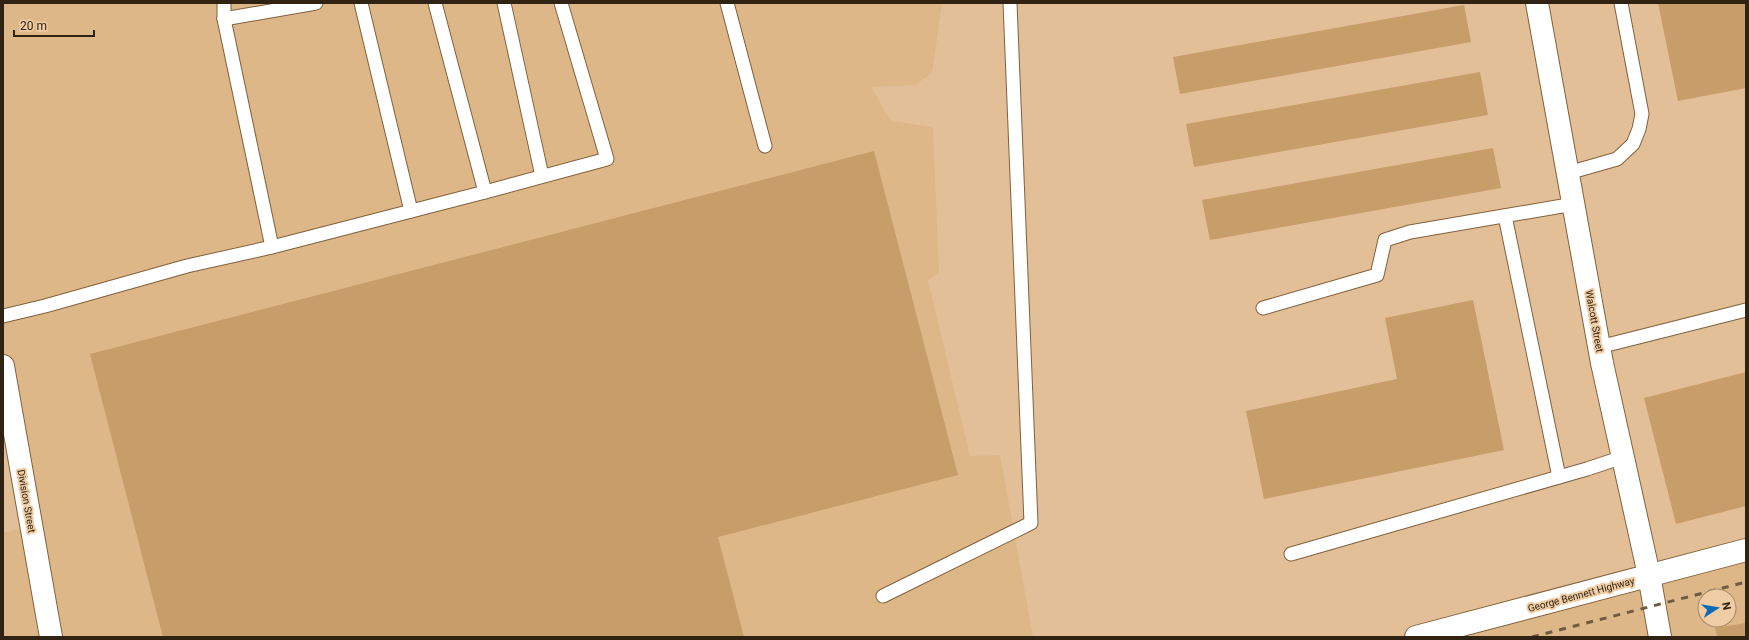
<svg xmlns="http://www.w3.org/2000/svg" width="1749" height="640" font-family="Roboto,sans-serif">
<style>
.built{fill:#deb788;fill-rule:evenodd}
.building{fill:#c79d6a}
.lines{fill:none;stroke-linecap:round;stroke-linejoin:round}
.service-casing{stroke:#80613c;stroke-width:15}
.tertiary-casing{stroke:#80613c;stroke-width:24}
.secondary-casing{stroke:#80613c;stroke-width:24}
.service{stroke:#fff;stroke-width:13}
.tertiary{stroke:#fff;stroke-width:22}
.secondary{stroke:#fff;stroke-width:22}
.rail{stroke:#705b42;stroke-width:3;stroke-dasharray:7 7;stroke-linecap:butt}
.labels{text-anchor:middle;stroke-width:4;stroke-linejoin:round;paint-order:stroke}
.street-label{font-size:10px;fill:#302313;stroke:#efcca4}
</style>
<rect width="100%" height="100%" fill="#e2bf97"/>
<g class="built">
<path d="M3,3H942L932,73L915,85L871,87L891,121L933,127L939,272L928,280L970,456L1000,455L1033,637H3V533L19,529L20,521L3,422Z"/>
<path d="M1746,554V637H1419ZM1705,596H1729V620H1705Z"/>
</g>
<g class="building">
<path d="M1658,3H1746V88L1678,101Z"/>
<path d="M1464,5L1471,42L1180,94L1173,57Z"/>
<path d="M1480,72L1488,115L1194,167L1186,124Z"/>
<path d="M1493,148L1501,188L1210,240L1202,200Z"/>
<path d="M874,151L958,475L718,537L744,637H163L90,354Z"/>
<path d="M1473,300L1504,450L1264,499L1246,411L1397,379L1385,318Z"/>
<path d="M1746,372V506L1676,524L1644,398Z"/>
<path d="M1746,623V637H1717L1715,628Z"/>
</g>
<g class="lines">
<g class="service-casing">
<g id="service">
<path d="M224,3V19L272,247"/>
<path d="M361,3L411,211"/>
<path d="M504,3L542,176"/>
<path d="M727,3L765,146"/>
<path d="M224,19L316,3"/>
<path d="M1568,173L1617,159L1633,144L1639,129L1642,114L1621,3"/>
<path d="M485,192L607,159L561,3"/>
<path d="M1505,216L1559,477"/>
<path d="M1263,308L1377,275L1385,240L1410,232L1574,204"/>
<path d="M3,316L45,306L187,266L272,247L485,192L435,3"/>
<path d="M1599,347L1746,310"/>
<path d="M1291,554L1587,469L1623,457"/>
<path d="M883,596L1031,523L1010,3"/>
</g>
</g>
<g class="tertiary-casing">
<path id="tertiary" d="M1537,3L1602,363L1649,575L1660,637"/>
</g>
<g class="secondary-casing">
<g id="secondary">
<path d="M3,366L51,637"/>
<path d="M1416,637L1746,550"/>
</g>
</g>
<use href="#service" class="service"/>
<use href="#tertiary" class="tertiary"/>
<use href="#secondary" class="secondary"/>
<path class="rail" d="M1532,637L1746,582"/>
</g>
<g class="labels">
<g class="street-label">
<text transform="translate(1595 321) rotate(80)" y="4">Walcott Street</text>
<text transform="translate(27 501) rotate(80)" y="4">Division Street</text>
<text transform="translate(1581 594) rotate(-15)" y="4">George Bennett Highway</text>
</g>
</g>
<rect width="1749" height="640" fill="none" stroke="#302313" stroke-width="8"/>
<g transform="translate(1717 608) rotate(78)"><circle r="19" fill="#efcca4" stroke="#a3886a"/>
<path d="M0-3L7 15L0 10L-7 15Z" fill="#0c69b6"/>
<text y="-6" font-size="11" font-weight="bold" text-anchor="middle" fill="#302313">N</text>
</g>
<path d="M14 30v6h80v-6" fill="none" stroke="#302313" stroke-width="2"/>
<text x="20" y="30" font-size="12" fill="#302313" stroke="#efcca4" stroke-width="3" paint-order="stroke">20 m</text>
</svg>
